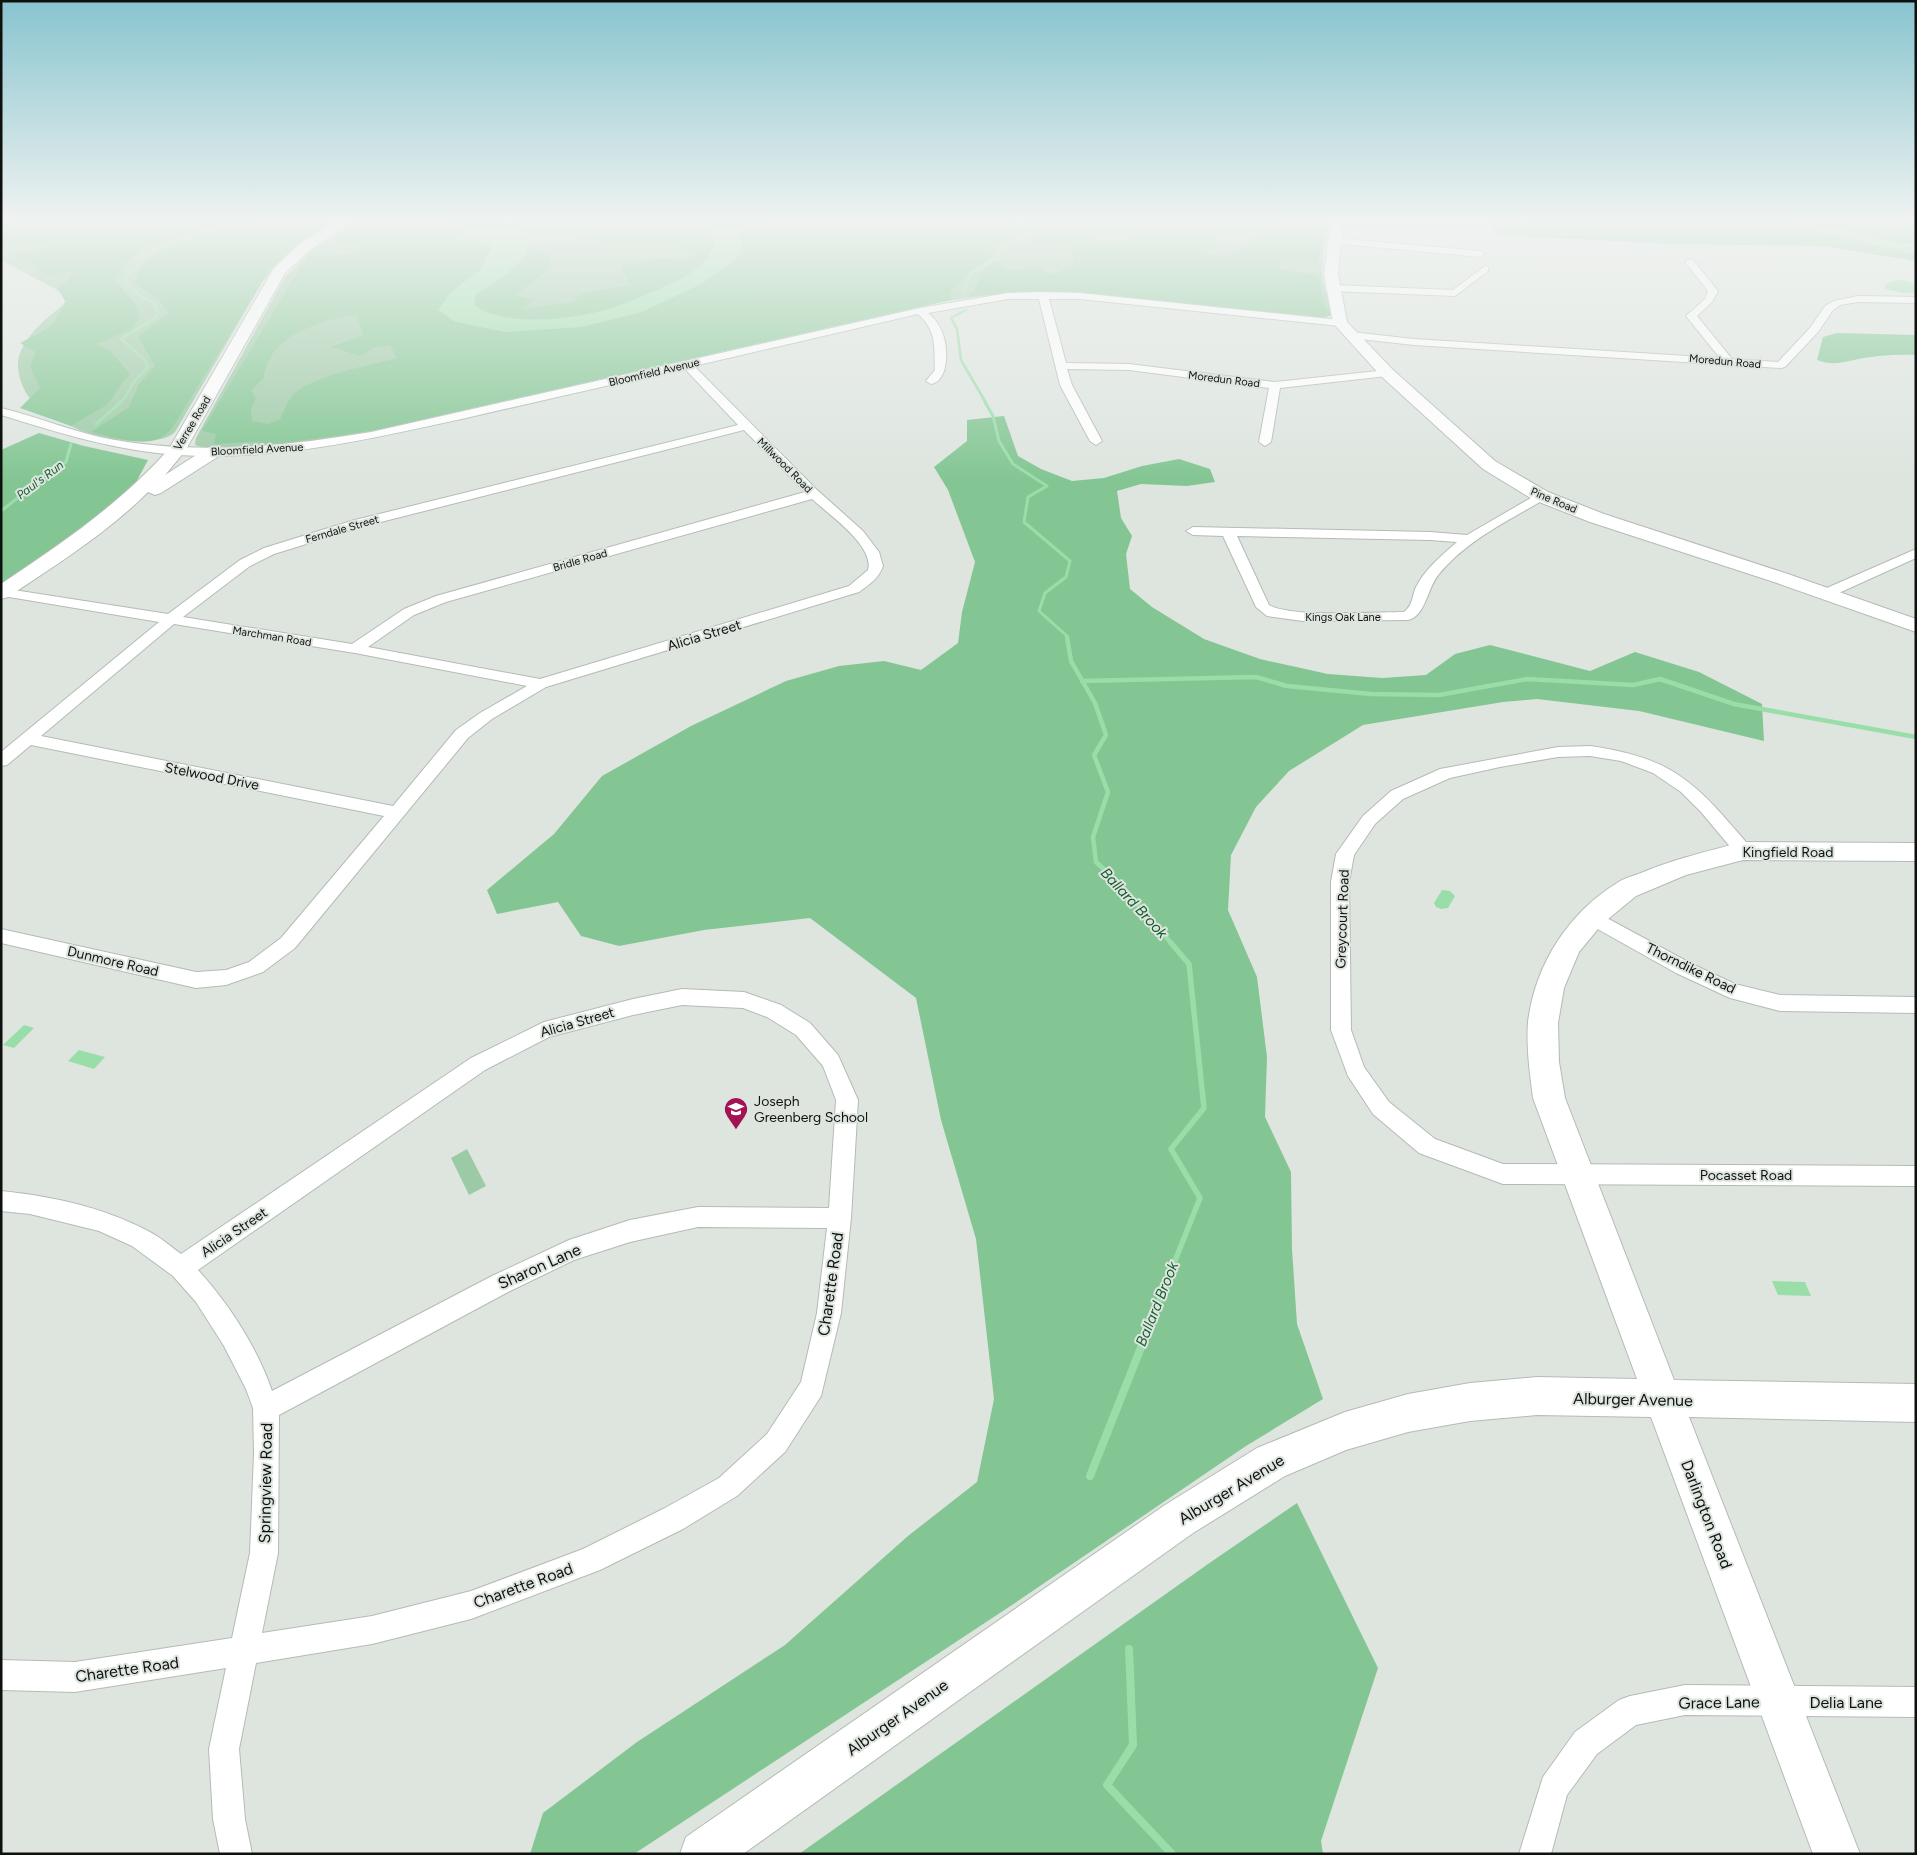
<svg xmlns="http://www.w3.org/2000/svg" width="1917" height="1855" font-family="Figtree,sans-serif">
<style>
.green{fill:#9dcaa6}
.forest{fill:#83c693;fill-rule:evenodd}
.water{fill:#99dda9}
.lines{fill:none;stroke-linecap:round;stroke-linejoin:round}
.stream-far4{stroke:#99dda9;stroke-width:2.5}
.stream-far3{stroke:#99dda9;stroke-width:3}
.stream-far2{stroke:#99dda9;stroke-width:4.5}
.stream-far1{stroke:#99dda9;stroke-width:5.5}
.stream{stroke:#99dda9;stroke-width:8}
.street-casing{stroke:#b4bbb5;stroke-width:2}
.secondary-casing{stroke:#b4bbb5;stroke-width:2}
.street{fill:#fff;fill-rule:evenodd}
.secondary{fill:#fff;fill-rule:evenodd}
.labels{text-anchor:middle;stroke-width:4;stroke-linejoin:round;paint-order:stroke}
.far-street-label{font-size:11px;fill:#0f110f;stroke:#dee5df}
.far-water-label{font-size:12px;font-style:italic;fill:#135d2e;stroke:#dee5df}
.street-label{font-size:14px;fill:#0f110f;stroke:#dee5df}
.poi-label{font-size:14px;fill:#0f110f;stroke:#dee5df;text-anchor:start}
.water-label{font-size:15px;font-style:italic;fill:#135d2e;stroke:#dee5df}
.near-street-label{font-size:16px;fill:#0f110f;stroke:#dee5df}
</style>
<rect width="100%" height="100%" fill="#dee5df"/>
<g class="green">
<path d="M1,221H338L298,245L276,265L263,281L175,432C157,450 93,438 73,427C68,425 65,420 61,418C50,411 38,406 29,397C22,388 17,372 18,361C23,334 52,314 72,298L1,260Z"/>
<path d="M356,221H1329L1323,255L1322,277L1332,315L1322,318L1061,292C1015,291 972,296 927,305L377,430C328,439 279,446 229,447C218,447 205,449 195,445L196,438L285,277L312,250Z"/>
<path d="M467,1149L486,1186L469,1195L451,1158Z"/>
</g>
<g class="forest">
<path d="M1,221H221L207,228L146,246L125,263L114,280L138,307L139,319L130,330L97,344L111,352L130,374L120,386L108,404L71,426L20,408L40,388L30,366L36,352L20,343C45,331 55,328 65,301L57,288L67,282L74,271L46,276L36,266L9,255L51,246L1,241V224L6,223Z"/>
<path d="M253,221H332L303,238L269,271L171,430C166,434 160,439 154,440C137,445 108,436 91,432L129,407L139,384L155,366L138,336L169,313L158,299L135,284L141,264L169,245Z"/>
<path d="M359,221H436L450,224L466,233L457,237L461,241L489,243L492,247L480,270L450,293L505,332L581,327L642,312L743,244L733,221H1023L1024,230L1014,238L988,252L994,256L971,271L950,292L951,300L371,431L276,444L250,442L214,444L216,434L202,431L307,256L349,254L365,245L328,240ZM357,315L363,335L331,347L360,356L375,347L390,345L397,358C365,367 327,372 299,390C289,396 285,409 280,419L268,424L252,421L251,410L256,398L251,390L264,378C267,336 321,320 357,315Z"/>
<path d="M599,221H702L715,243C707,270 678,280 655,291C638,298 619,307 601,311C567,320 504,326 474,305L475,295L520,262L533,247L548,255L552,266L516,295L534,300L524,309L574,302L579,294L630,285L621,266L656,258L685,260L692,255L679,246H644L577,239L596,232L587,223Z"/>
<path d="M1050,221H1325L1318,263L1293,261L1275,264L1283,270L1318,275L1325,308L1332,314L1325,318L1068,292H1019L968,297L975,289L983,269L997,261L1008,270L1040,268L1047,274L1057,272L1074,263L1070,246L1067,243H1038L1029,237L1030,229L1041,230ZM1224,223L1252,225L1264,232L1236,252L1224,257L1204,252ZM1140,225L1142,232C1123,242 1108,251 1087,242C1095,235 1105,235 1112,227L1127,228Z"/>
<path d="M1484,221H1686L1815,231L1916,254V261L1822,246L1670,244L1500,235Z"/>
<path d="M1764,221H1916V244H1902L1827,227Z"/>
<path d="M1837,333L1916,335V355C1898,354 1881,355 1864,358C1846,361 1835,367 1817,360L1823,337Z"/>
<path d="M1004,416L1018,456L1041,469L1072,481L1104,478L1142,466L1179,459L1210,469L1215,482L1187,486L1141,484L1117,491L1121,518L1132,536L1126,554L1130,589L1152,607L1204,639L1260,659L1328,674L1382,678L1426,675L1455,654L1490,645L1590,671L1635,652L1699,672L1762,704L1764,741L1639,711L1537,699L1503,702L1363,725L1289,771L1256,807L1231,855L1228,910L1257,977L1267,1057L1265,1117L1291,1172L1292,1249L1297,1324L1323,1399L1246,1446L1012,1605L634,1854H530L543,1813L637,1742L785,1645L908,1536L977,1482L994,1399L976,1239L941,1120L916,998L810,918L704,930L619,946L581,936L558,902L497,914L487,890L554,834L602,776L691,726L786,681L839,666L884,661L921,670L958,643L962,612L975,562L948,490L934,467L967,441V420Z"/>
<path d="M39,433L84,446L148,460L135,484L93,524L1,587V450Z"/>
<path d="M1297,1503L1378,1668L1321,1841L1323,1854H799L1208,1564Z"/>
</g>
<g class="water">
<path d="M436,221H513L524,229C526,236 529,241 528,248C525,265 489,286 475,295L474,305C502,327 568,320 601,311C619,307 638,298 655,291C677,281 709,269 715,243L702,221H733L743,244L737,258L703,283L642,312L581,327L505,332L456,322L438,310L450,293L480,270L492,247L491,245C480,239 466,246 456,237L466,232L450,224Z"/>
<path d="M1686,221H1764L1818,226L1916,247V254L1815,231Z"/>
<path d="M1901,280L1916,284V293H1903L1885,289V285L1892,281Z"/>
<path d="M1442,890L1450,891L1455,896L1448,908L1441,909L1436,907L1434,903Z"/>
<path d="M24,1025L34,1028L14,1048L3,1045Z"/>
<path d="M79,1050L105,1057L94,1069L68,1061Z"/>
<path d="M1772,1281L1805,1282L1811,1296L1778,1295Z"/>
</g>
<g class="lines">
<g class="stream-far4">
<path d="M963,293L971,273L995,259L1006,243L1021,237L1029,227L1027,221"/>
<path d="M966,310L951,318L957,329L961,360L986,403"/>
<path d="M119,403L125,398L133,383L148,367L144,359L121,339L156,317L158,312L155,304L139,295L124,280L128,274L158,247L247,221"/>
</g>
<g class="stream-far3">
<path d="M985,402L993,416L999,441L1013,464L1047,486L1028,497L1024,522L1070,561L1066,577L1045,593L1039,611L1067,636V639"/>
<path d="M96,424L121,402"/>
<path d="M1,511L28,490L39,478L66,462L71,444"/>
</g>
<g class="stream-far2">
<path d="M1067,637L1071,661L1095,703L1106,735L1094,755L1108,792L1093,837L1096,862L1120,884L1172,944"/>
<path d="M1082,681L1256,677L1287,686L1371,694L1439,695L1527,679L1633,685L1660,679L1734,704L1916,737"/>
</g>
<path class="stream-far1" d="M1143,1341L1200,1198L1171,1149L1204,1108L1189,964L1171,943"/>
<g class="stream">
<path d="M1090,1476L1144,1340"/>
<path d="M1129,1649L1133,1745L1107,1785L1172,1854"/>
</g>
<g class="street-casing">
<g id="street">
<path d="M1334,238L1480,251L1485,254L1480,257L1331,243L1330,241Z"/>
<path d="M1690,259L1693,260L1718,291L1712,302L1697,316L1732,359L1778,362L1810,328L1825,306L1834,301L1858,296L1916,297V303L1858,302L1840,305L1833,310L1818,332L1785,367L1781,368L1414,345L1351,338L1346,335L1351,332L1414,339L1720,358L1686,316L1705,299L1708,291L1685,262Z"/>
<path d="M1485,266L1488,267V271L1455,296L1333,291L1328,288L1333,285L1453,290Z"/>
<path d="M1043,292L1080,293L1340,320L1345,323L1340,326L1080,299H1049L1066,363L1129,364L1275,382L1387,370L1392,373L1387,376L1280,388L1271,442L1265,446L1259,442L1269,388L1129,370L1067,369L1072,385L1102,441L1096,445L1090,441L1060,385L1039,299H1008L928,313C934,318 939,324 942,332C948,346 950,380 931,384L926,381L935,370C934,346 937,331 918,314L694,366L816,489L863,531L879,552L883,566C879,578 869,585 859,592L546,687L492,719L468,738L295,948L263,972L226,985L196,988L1,943V929L196,972L226,970L249,962L281,938L384,816L31,745L7,765L1,766V752L159,622L3,596H1V588L168,614L240,560L264,548L351,521L738,425L684,368C611,385 539,401 466,418C371,439 276,461 178,455C117,451 59,433 1,415V408C34,416 66,429 100,437C190,456 281,447 371,432L920,308L1008,293ZM744,430L805,492L436,596L404,609L352,644L183,617L250,566L274,554L361,527ZM812,499C827,513 875,546 868,570L849,586L540,679L368,647L414,615L446,602ZM174,624L355,653L527,686L480,713L456,730L393,806L41,736Z"/>
<path d="M1541,492L1545,493L1547,496L1545,499C1508,521 1467,540 1439,574C1427,588 1426,616 1408,620L1303,621L1267,616L1256,607L1223,536L1193,535L1186,531L1193,527L1430,532L1467,535ZM1237,536L1430,540L1457,542C1442,555 1425,569 1416,587C1412,596 1413,605 1404,612C1376,612 1290,618 1269,605Z"/>
<path d="M1916,549V558L1830,597H1820L1818,594L1820,591Z"/>
<path d="M1590,746C1652,755 1684,770 1725,818C1734,829 1745,839 1752,851L1749,855L1743,857L1737,855L1701,812L1681,792L1653,773L1621,761L1590,756L1558,757L1500,767L1450,778L1403,799L1375,824L1354,855L1349,882L1351,1030L1364,1067L1389,1102L1435,1139L1503,1164L1916,1166V1186L1503,1184L1419,1153L1373,1114L1348,1076L1331,1030V882L1336,854L1363,816L1391,791L1440,769L1558,747Z"/>
<path d="M1592,910L1690,963L1735,984L1780,995L1916,997V1013L1780,1011L1730,998L1676,973L1585,922L1583,917L1585,912Z"/>
<path d="M682,989L744,992L781,1005L810,1023L838,1055L858,1100L851,1218L841,1313L821,1396L785,1452L737,1496L683,1529L600,1570L471,1619L372,1644L256,1663L239,1749L245,1819L252,1854H220L213,1819L209,1749L226,1668L75,1692L1,1690V1660L75,1662L232,1638L250,1553L254,1453L253,1408L246,1389L224,1346L196,1302L173,1276L132,1246L99,1231L30,1214L1,1211V1191C51,1196 102,1207 146,1230C159,1236 170,1246 181,1254L471,1058L544,1022L633,999ZM682,1005L743,1008L767,1017L796,1035L823,1066L836,1100L829,1208L698,1207L630,1220L569,1240L492,1276L272,1391C257,1347 229,1304 198,1270L485,1070L549,1037L633,1015ZM698,1227L827,1228L817,1313L801,1382L767,1434L719,1478L663,1509L583,1549L471,1591L372,1616L262,1633L278,1553L279,1415L508,1292L574,1260L630,1242Z"/>
<path d="M1685,1685L1916,1687V1717L1685,1715L1636,1725L1597,1754L1567,1795L1551,1854H1519L1543,1777L1575,1732L1619,1700L1630,1696Z"/>
</g>
</g>
<g class="secondary-casing">
<g id="secondary">
<path d="M337,221H351L310,250L285,273L185,451L165,475L207,448L213,447L219,448L222,452L219,456L161,493L155,495L148,492C107,533 56,565 8,597L1,599V584C62,543 120,504 169,449L274,268L300,244Z"/>
<path d="M1331,221H1343L1338,274L1347,322L1393,370L1495,461L1548,492L1604,514L1788,574L1916,619V632L1774,582L1590,522L1534,500L1483,469L1381,376L1333,323L1324,274Z"/>
<path d="M1743,842L1916,843V861L1743,860L1686,875L1636,896L1602,924L1579,952L1564,988L1558,1023L1559,1062L1565,1098L1674,1380L1916,1384V1422L1689,1417L1860,1854H1813L1651,1417L1537,1415L1470,1421L1408,1432L1346,1450L1285,1476L1193,1533L743,1854H680L686,1837L1165,1505L1257,1448L1345,1412L1408,1394L1470,1383L1537,1377L1637,1379L1533,1098C1530,1074 1526,1047 1528,1022C1535,965 1568,913 1617,883C1624,878 1633,876 1641,873C1674,859 1708,851 1743,842Z"/>
</g>
</g>
<use href="#street" class="street"/>
<use href="#secondary" class="secondary"/>
</g>
<linearGradient id="sky" x2="0" y2="1"><stop stop-color="#88c4cf"/><stop offset="0.46" stop-color="#f0f3f1"/><stop offset="1" stop-color="#f0f3f1" stop-opacity="0"/></linearGradient>
<rect width="1917" height="480" fill="url(#sky)"/>
<defs>
<g id="school-pin" transform="scale(1.25)"><path d="M0 17L-7.5 6A9.5 9.5 0 1 1 7.5 6Z" fill="#a31255" stroke="#dee5df"/><path d="M0-5L7-2L0 1L-7-2ZM-4 1L0 2.5L4 1V4Q0 6-4 4Z" fill="#fff"/></g>
</defs>
<g fill-rule="evenodd">
<use href="#school-pin" x="736" y="1109"/>
</g>
<g class="labels">
<g class="far-street-label">
<text transform="translate(1725 361) rotate(5)" y="4">Moredun Road</text>
<text transform="translate(654 372) rotate(-13)" y="4">Bloomfield Avenue</text>
<text transform="translate(1224 379) rotate(7)" y="4">Moredun Road</text>
<text transform="translate(192 423) rotate(-59)" y="4">Verree Road</text>
<text transform="translate(257 449) rotate(-3)" y="4">Bloomfield Avenue</text>
<text transform="translate(785 465) rotate(45)" y="4">Millwood Road</text>
<text transform="translate(1554 500) rotate(23)" y="4">Pine Road</text>
<text transform="translate(342 529) rotate(-16)" y="4">Ferndale Street</text>
<text transform="translate(580 560) rotate(-16)" y="4">Bridle Road</text>
<text x="1343" y="621">Kings Oak Lane</text>
<text transform="translate(272 636) rotate(9)" y="4">Marchman Road</text>
</g>
<g class="far-water-label">
<text transform="translate(40 480) rotate(-37)" y="4">Paul's Run</text>
</g>
<g class="street-label">
<text transform="translate(704 635) rotate(-17)" y="5">Alicia Street</text>
<text transform="translate(212 776) rotate(11)" y="5">Stelwood Drive</text>
<text x="1788" y="857">Kingfield Road</text>
<text transform="translate(1342 919) rotate(-88)" y="5">Greycourt Road</text>
<text transform="translate(113 961) rotate(13)" y="5">Dunmore Road</text>
<text transform="translate(1691 968) rotate(26)" y="5">Thorndike Road</text>
<text transform="translate(577 1022) rotate(-16)" y="5">Alicia Street</text>
<text x="1746" y="1180">Pocasset Road</text>
<text transform="translate(234 1232) rotate(-34)" y="5">Alicia Street</text>
</g>
<g class="poi-label">
<text x="754" y="1106">Joseph<tspan x="754" dy="16">Greenberg School</tspan></text>
</g>
<g class="water-label">
<text transform="translate(1134 903) rotate(47)" y="5">Ballard Brook</text>
<text transform="translate(1157 1304) rotate(-68)" y="5">Ballard Brook</text>
</g>
<g class="near-street-label">
<text transform="translate(539 1266) rotate(-24)" y="6">Sharon Lane</text>
<text transform="translate(830 1284) rotate(-82)" y="6">Charette Road</text>
<text transform="translate(1633 1399) rotate(1)" y="6">Alburger Avenue</text>
<text transform="translate(265 1483) rotate(-89)" y="6">Springview Road</text>
<text transform="translate(1231 1489) rotate(-31)" y="6">Alburger Avenue</text>
<text transform="translate(1707 1514) rotate(69)" y="6">Darlington Road</text>
<text transform="translate(523 1585) rotate(-20)" y="6">Charette Road</text>
<text transform="translate(127 1669) rotate(-8)" y="6">Charette Road</text>
<text transform="translate(1719 1702) rotate(-1)" y="6">Grace Lane</text>
<text x="1846" y="1708">Delia Lane</text>
<text transform="translate(897 1717) rotate(-35)" y="6">Alburger Avenue</text>
</g>
</g>
<rect width="1917" height="1855" fill="none" stroke="#0f110f" stroke-width="5"/>
</svg>
